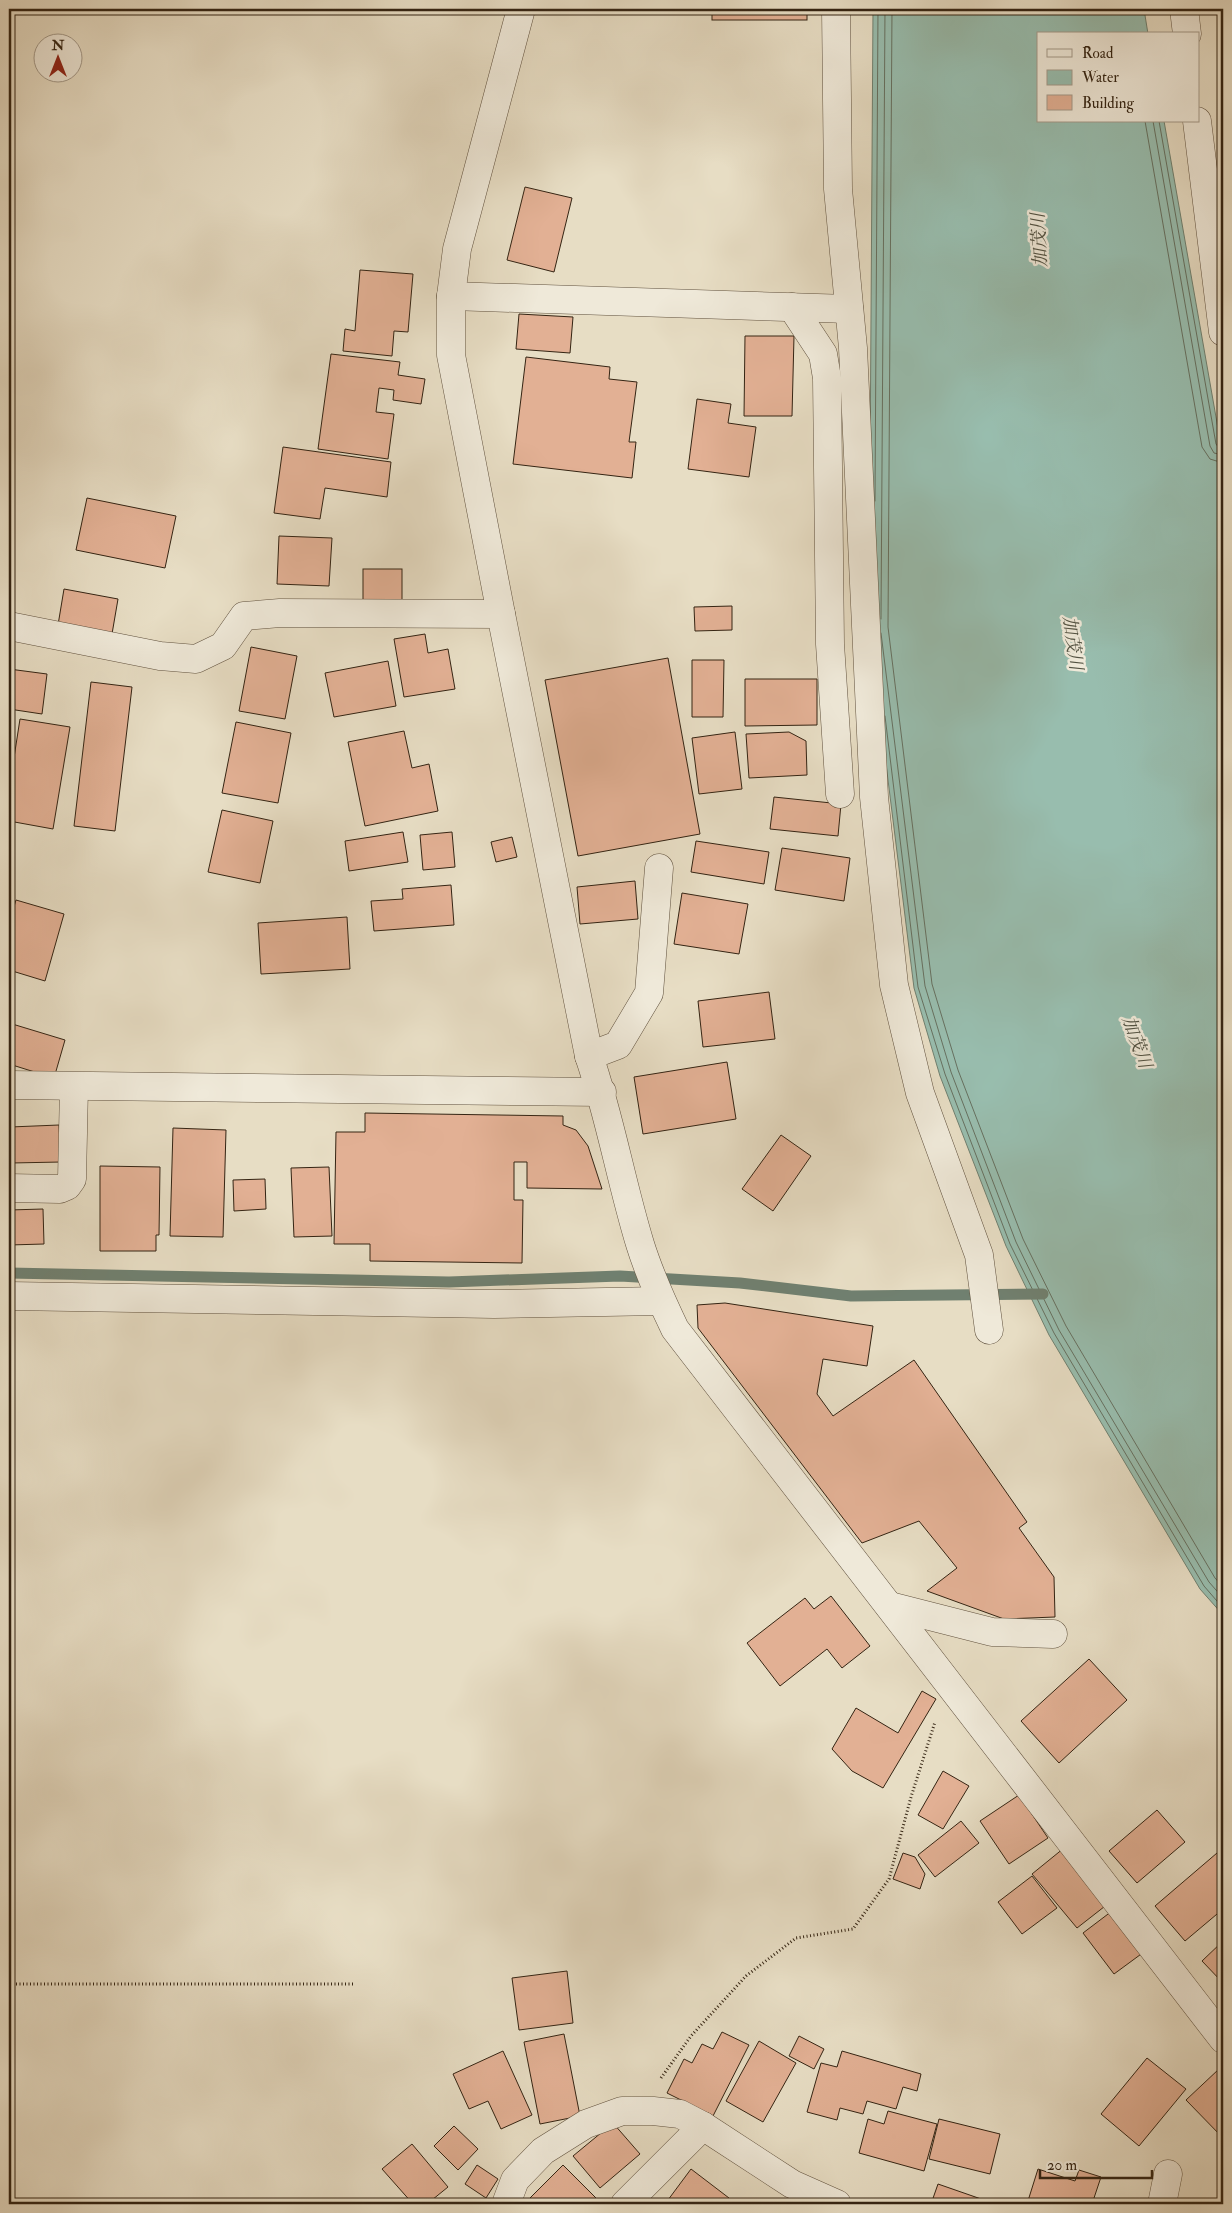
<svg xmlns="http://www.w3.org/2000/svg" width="1232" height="2213" font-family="'IM FELL Double Pica','Noto Serif JP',serif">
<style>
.water{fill:#98bdae;stroke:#708070}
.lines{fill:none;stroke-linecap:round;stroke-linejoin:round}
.shore{stroke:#667060;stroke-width:1}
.stream{stroke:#708070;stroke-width:11}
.building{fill:#e2b094;stroke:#342413}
.minor-casing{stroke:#61523f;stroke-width:29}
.tertiary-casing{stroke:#61523f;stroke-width:29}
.path{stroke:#342413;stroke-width:3;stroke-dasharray:1 2.5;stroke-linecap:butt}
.minor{stroke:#efe9d9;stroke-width:28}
.tertiary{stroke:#efe9d9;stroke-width:28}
.labels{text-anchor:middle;stroke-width:5;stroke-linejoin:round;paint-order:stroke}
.water-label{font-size:18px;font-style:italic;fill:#525242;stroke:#efe9d9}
</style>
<rect width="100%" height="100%" fill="#e7ddc4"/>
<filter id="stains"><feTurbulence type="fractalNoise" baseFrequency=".004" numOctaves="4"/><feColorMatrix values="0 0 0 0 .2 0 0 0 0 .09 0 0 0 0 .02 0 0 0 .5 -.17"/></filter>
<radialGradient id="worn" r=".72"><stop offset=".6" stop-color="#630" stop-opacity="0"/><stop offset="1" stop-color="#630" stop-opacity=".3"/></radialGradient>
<path class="water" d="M873,9H1144L1148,34H1038V121H1164L1223,457V1615L1200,1589L1049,1335L1006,1246L940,1076L914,988L869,628Z"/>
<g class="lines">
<g class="shore">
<path d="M892,9L888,627L932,984L958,1070L1023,1239L1066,1326L1215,1578L1223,1587"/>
<path d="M1145,121L1202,447L1210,459L1223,463"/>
<path d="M1153,121L1210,446L1214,453L1223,455"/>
<path d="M1159,121L1216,444L1219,448L1223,449"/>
<path d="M875,501L878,9"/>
<path d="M881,619L885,9"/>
<path d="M881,633L925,986L951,1072L1016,1242L1059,1330L1209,1582L1223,1598"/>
<path d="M885,716L918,987L945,1074L1010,1244L1054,1333L1204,1586L1223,1608"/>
</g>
<path class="stream" d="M9,1273L449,1282L620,1276L740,1283L851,1296L1043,1294"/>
</g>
<g class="building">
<rect x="712" y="9" width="95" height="11"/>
<path d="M525,187L572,198L554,272L507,260Z"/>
<path d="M360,270L413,274L408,332L394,331L392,356L343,351L345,329L355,331Z"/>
<path d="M519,314L573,317L570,353L516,349Z"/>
<path d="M745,336H794L792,416H744Z"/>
<path d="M331,354L400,362L398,375L425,379L421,404L393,400L394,390L379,388L376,412L394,414L388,459L318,449Z"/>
<path d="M526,357L610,367L609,379L637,382L629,442H636L632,478L513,464Z"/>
<path d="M697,399L731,404L728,423L756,427L749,477L688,469Z"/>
<path d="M283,447L391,462L387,497L325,488L320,519L274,513Z"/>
<path d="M87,498L176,516L165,568L76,550Z"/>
<path d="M279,536L332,538L329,586L277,584Z"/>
<rect x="363" y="569" width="39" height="33"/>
<path d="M64,589L118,599L112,634L58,625Z"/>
<path d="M732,606V630L695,631L694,607Z"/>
<path d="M425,634L428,653L448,649L455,689L404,697L394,639Z"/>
<path d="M251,647L297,656L285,719L239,711Z"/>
<path d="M668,658L700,834L578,856L545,680Z"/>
<path d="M692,660H724L723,717H692Z"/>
<path d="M388,661L396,706L334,717L325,673Z"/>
<path d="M9,669L47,674L42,714L9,709Z"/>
<path d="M745,679H817V725L745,726Z"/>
<path d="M91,682L132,687L115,831L74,826Z"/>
<path d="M20,719L70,727L53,829L9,821V790Z"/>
<path d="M236,722L291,733L278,803L222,793Z"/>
<path d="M404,731L412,768L429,764L438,811L365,826L348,742Z"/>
<path d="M735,732L742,789L699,794L692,738Z"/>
<path d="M789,732L806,741L807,775L749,778L746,734Z"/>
<path d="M774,797L841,804L838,836L770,829Z"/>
<path d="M222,810L273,821L260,883L208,872Z"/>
<path d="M403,832L408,862L349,871L345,841Z"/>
<path d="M452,832L455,867L423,870L420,835Z"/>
<path d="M512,837L517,857L496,862L491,842Z"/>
<path d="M696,841L769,852L764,884L691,872Z"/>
<path d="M782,848L850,858L844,901L775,890Z"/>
<path d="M635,881L638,919L580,924L577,887Z"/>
<path d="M451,885L454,925L374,931L371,901L403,899L402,889Z"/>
<path d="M682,893L748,904L739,954L674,944Z"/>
<path d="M16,900L64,914L45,981L9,970V923Z"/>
<path d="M347,917L350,969L261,974L258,923Z"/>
<path d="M769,992L775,1039L703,1047L698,1001Z"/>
<path d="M9,1023L65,1040L54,1078L9,1064Z"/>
<path d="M727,1062L736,1119L643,1134L634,1077Z"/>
<path d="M365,1113L563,1116V1125L576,1130L588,1146L602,1189L527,1188V1162H514V1200H523L522,1263L370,1261V1244H334L336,1132H365Z"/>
<path d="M59,1125L61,1162L11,1163L10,1127Z"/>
<path d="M173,1128L226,1130L223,1237L170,1236Z"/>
<path d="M781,1135L811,1156L773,1211L742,1189Z"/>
<path d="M100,1166L160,1167L159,1235H156V1251H100Z"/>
<path d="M329,1167L332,1236L294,1237L291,1168Z"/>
<path d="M265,1179L266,1209L234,1211L233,1180Z"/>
<path d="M43,1209L44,1244L9,1245V1210Z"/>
<path d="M725,1303L873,1326L867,1366L823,1359L817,1394L833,1416L914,1360L1027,1522L1019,1528L1054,1577L1055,1617L1004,1619L927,1591L957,1568L919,1521L862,1543L698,1328L697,1305Z"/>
<path d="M831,1596L870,1646L842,1668L827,1649L780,1686L747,1643L805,1598L814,1609Z"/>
<path d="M1089,1659L1127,1700L1059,1763L1021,1721Z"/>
<path d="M922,1691L936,1699L883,1788L852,1771L832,1749L856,1708L898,1733Z"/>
<path d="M943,1771L969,1786L943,1829L918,1815Z"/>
<path d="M1019,1795L1048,1838L1009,1864L980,1821Z"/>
<path d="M1157,1810L1185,1842L1137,1883L1109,1851Z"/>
<path d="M961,1821L979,1843L935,1877L918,1855Z"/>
<path d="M1064,1848L1109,1903L1077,1928L1032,1874Z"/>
<path d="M903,1853L915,1857L925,1874L920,1889L893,1879Z"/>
<path d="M1217,1853L1223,1861V1909L1185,1941L1155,1906Z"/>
<path d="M1032,1876L1057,1908L1022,1934L998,1902Z"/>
<path d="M1116,1908L1148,1949L1114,1974L1083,1933Z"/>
<path d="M1223,1941V1983L1202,1961Z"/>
<path d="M567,1971L573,2023L519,2030L512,1978Z"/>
<path d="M722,2032L749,2045L713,2116L667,2093L684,2059L692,2063L702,2044L713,2049Z"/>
<path d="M564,2034L580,2116L540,2124L524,2042Z"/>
<path d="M799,2036L824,2049L814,2069L789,2056Z"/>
<path d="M759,2041L796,2063L763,2122L726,2101Z"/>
<path d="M503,2051L532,2115L501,2129L488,2101L469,2109L453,2074Z"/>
<path d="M842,2051L921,2074L917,2091L903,2087L896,2109L867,2101L863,2114L840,2108L837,2120L807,2112L821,2063L837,2067Z"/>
<path d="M1147,2058L1186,2089L1139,2146L1101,2114Z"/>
<path d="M1219,2069L1223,2073V2138L1186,2100Z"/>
<path d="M888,2111L937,2124L924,2171L859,2153L868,2119L884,2124Z"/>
<path d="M939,2119L1000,2134L990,2174L929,2159Z"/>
<path d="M613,2123L640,2154L600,2188L573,2156Z"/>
<path d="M454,2126L478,2149L458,2170L434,2146Z"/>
<path d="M412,2144L448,2187L427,2204H413L382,2169Z"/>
<path d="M477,2165L498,2179L486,2198L465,2184Z"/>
<path d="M563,2165L599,2201L596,2204H526L525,2203Z"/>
<path d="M691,2169L729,2198L724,2204H665Z"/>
<path d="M1038,2169L1075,2181L1079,2170L1101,2177L1092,2204H1027Z"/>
<path d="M938,2184L984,2200L982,2204H931Z"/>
</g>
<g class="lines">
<g class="minor-casing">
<g id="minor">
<path d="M836,9L838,189L853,348L874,797L894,985L920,1093L979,1255L989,1330"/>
<path d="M1184,9L1187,34"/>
<path d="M1197,121L1223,332"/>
<path d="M451,296L849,309"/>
<path d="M792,307L823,354L827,378L830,644L840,794"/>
<path d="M9,626L160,656L196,659L223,646L244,616L280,613L501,614"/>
<path d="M589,1056L618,1045L649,993L659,868"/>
<path d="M9,1085L602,1092"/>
<path d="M9,1188L60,1189L67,1186L72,1179L74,1087"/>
<path d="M9,1296L494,1304L661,1301"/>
<path d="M890,1606L992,1632L1053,1634"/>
<path d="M506,2204L515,2180L543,2151L586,2124L622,2111H653L680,2114L703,2126L792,2184L837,2204"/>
<path d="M625,2204L703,2126"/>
<path d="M1162,2204L1168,2174"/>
</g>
</g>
<g class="tertiary-casing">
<path id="tertiary" d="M521,9L457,249L451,296V355L501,614L589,1056C610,1117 621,1182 640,1244C649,1273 662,1302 675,1329L1223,2039"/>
</g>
<g class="path">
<path d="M9,1984H353"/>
<path d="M661,2078L691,2036L746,1976L796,1938L853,1929L889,1879L911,1797L935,1722"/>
</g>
<use href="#minor" class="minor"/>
<use href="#tertiary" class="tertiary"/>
</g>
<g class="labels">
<g class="water-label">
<text transform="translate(1039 240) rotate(-93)" y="6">加茂川</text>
<text transform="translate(1073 643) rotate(82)" y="6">加茂川</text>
<text transform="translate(1137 1042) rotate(70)" y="6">加茂川</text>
</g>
</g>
<rect width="1232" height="2213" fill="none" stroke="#e7ddc4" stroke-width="30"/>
<rect x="10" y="10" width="1212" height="2193" fill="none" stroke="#342413" stroke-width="2.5"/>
<rect x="15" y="15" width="1202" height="2183" fill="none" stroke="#342413"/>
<rect x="1037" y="32" width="162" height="90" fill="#efe9d9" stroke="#a49a8a"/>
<rect x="1047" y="49" width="25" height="8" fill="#efe9d9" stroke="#a49a8a"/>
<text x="1082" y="58" font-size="15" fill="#342413">Road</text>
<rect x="1047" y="70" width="25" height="15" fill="#98bdae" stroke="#a49a8a"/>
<text x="1082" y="82" font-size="15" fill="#342413">Water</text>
<rect x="1047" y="95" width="25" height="15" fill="#e2b094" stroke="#a49a8a"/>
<text x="1082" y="108" font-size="15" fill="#342413">Building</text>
<g transform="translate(58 58)"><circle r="24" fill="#efe9d9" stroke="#a49a8a"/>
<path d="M0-4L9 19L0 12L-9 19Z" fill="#8f2418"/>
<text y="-8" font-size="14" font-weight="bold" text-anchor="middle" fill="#342413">N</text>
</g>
<path d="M1040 2170v8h112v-8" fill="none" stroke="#342413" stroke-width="2.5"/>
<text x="1047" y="2170" font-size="15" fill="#342413" stroke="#efe9d9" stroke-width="4" paint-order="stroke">20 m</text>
<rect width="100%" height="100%" filter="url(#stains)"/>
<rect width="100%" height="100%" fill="url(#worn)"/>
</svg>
